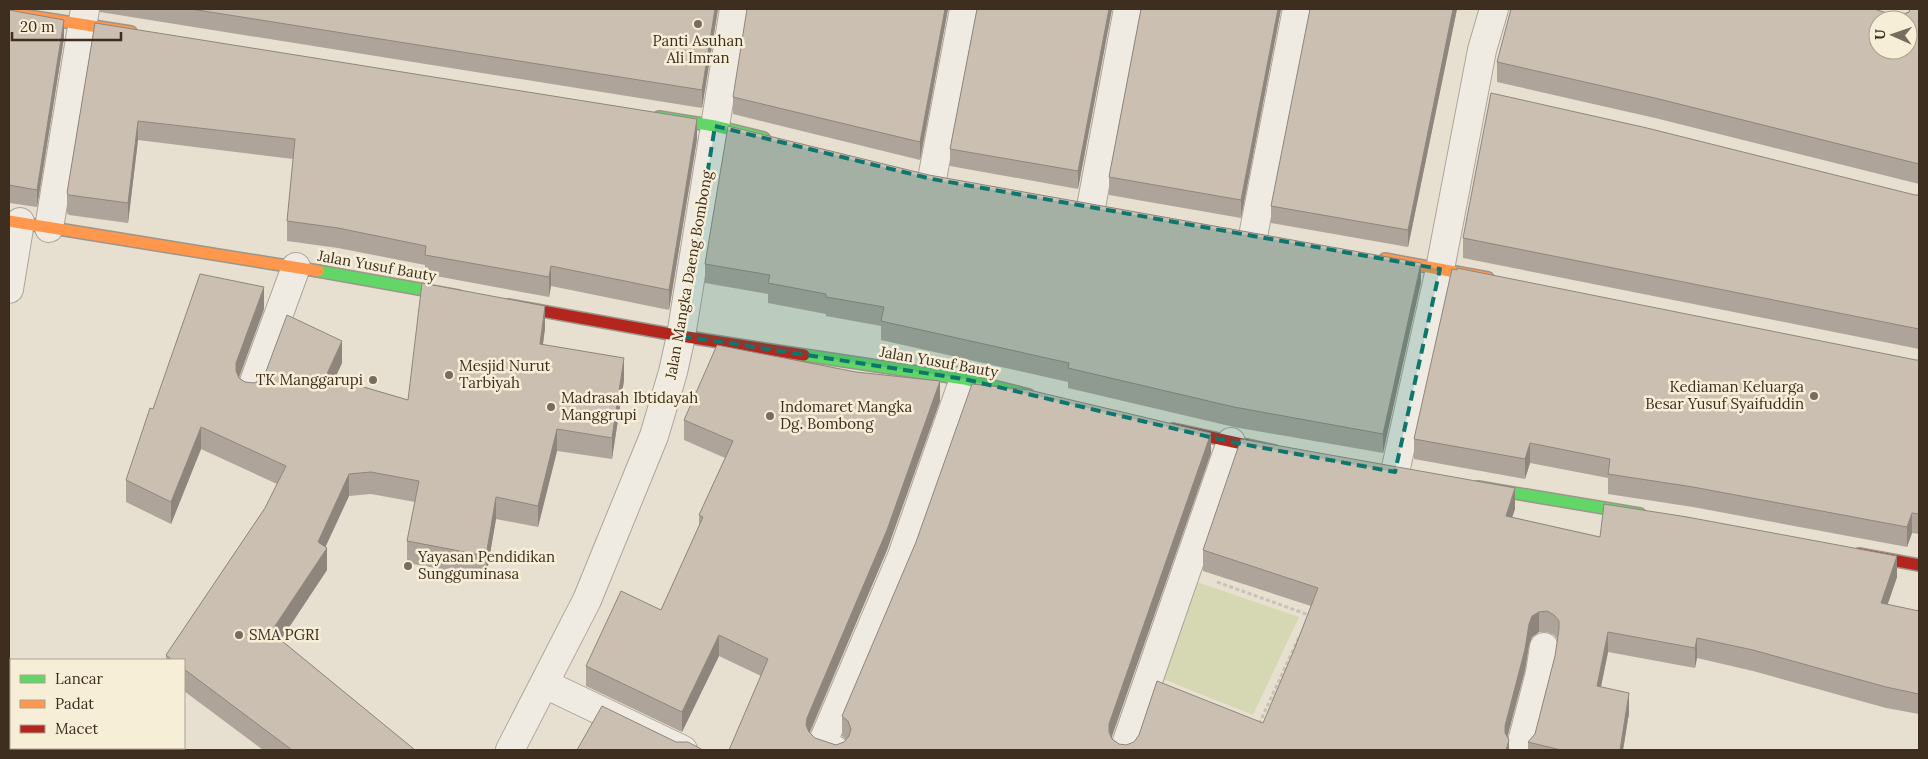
<svg xmlns="http://www.w3.org/2000/svg" width="1928" height="759" font-family="Lora,serif">
<style>
.green{fill:#d6d7b3}
.lines{fill:none;stroke-linecap:round;stroke-linejoin:round}
.street-casing{stroke:#ada599;stroke-width:30}
.fast-casing{stroke:#9c958a;stroke-width:14}
.slow-casing{stroke:#9c958a;stroke-width:14}
.jam-casing{stroke:#9c958a;stroke-width:14}
.path{stroke:#c8c2b9;stroke-width:3;stroke-dasharray:4 2.5;stroke-linecap:butt}
.street{stroke:#efebe3;stroke-width:28}
.fast{stroke:#63d668;stroke-width:11}
.slow{stroke:#ff974d;stroke-width:11}
.jam{stroke:#b3261e;stroke-width:11}
.wall{fill:#afa499}
.shaded-wall{fill:#8e867d}
.building{fill:#cbbfb2;stroke:#8e867d;fill-rule:evenodd}
.marked{fill:#0f766e;fill-opacity:0.2;stroke:#0f766e;stroke-width:4;stroke-dasharray:10 6;stroke-linejoin:round}
.poi-dot{fill:#786c5e;stroke:#f7eed8;stroke-width:2}
.labels{text-anchor:middle;stroke-width:5;stroke-linejoin:round;paint-order:stroke}
.poi-label{font-size:15px;fill:#3d2e20;stroke:#f7eed8;text-anchor:start}
.street-label{font-size:15px;fill:#3d2e20;stroke:#f7eed8}
</style>
<rect width="100%" height="100%" fill="#e7e0d1"/>
<path class="green" d="M1191,580L1299,617L1253,715L1158,677Z"/>
<g class="lines">
<g class="street-casing">
<g id="street">
<path d="M932,179L964,9"/>
<path d="M1091,207L1128,9"/>
<path d="M49,228L85,9"/>
<path d="M1253,236L1297,9"/>
<path d="M9,289L20,222"/>
<path d="M251,390L296,267"/>
<path d="M1395,472L1440,269L1482,50L1494,9"/>
<path d="M545,684L683,750"/>
<path d="M510,750L587,600L654,436L673,372L681,336L734,9"/>
<path d="M835,750L822,744L902,556L964,379"/>
<path d="M1124,750L1231,442"/>
<path d="M1520,750L1540,673L1544,647"/>
</g>
</g>
<g class="fast-casing">
<g id="fast">
<path d="M659,117L715,126L764,138"/>
<path d="M318,271L458,296"/>
<path d="M804,355L964,379L1029,395"/>
<path d="M1478,487L1640,514"/>
</g>
</g>
<g class="slow-casing">
<g id="slow">
<path d="M9,13L131,32"/>
<path d="M9,221L318,271"/>
<path d="M1385,259L1488,278"/>
</g>
</g>
<g class="jam-casing">
<g id="jam">
<path d="M508,305L681,336L804,355"/>
<path d="M1173,429L1275,451"/>
<path d="M1859,554L1919,565"/>
</g>
</g>
<g class="path">
<path d="M1217,582L1309,615"/>
<path d="M1259,724L1299,637"/>
</g>
<use href="#street" class="street"/>
<use href="#fast" class="fast"/>
<use href="#slow" class="slow"/>
<use href="#jam" class="jam"/>
</g>
<g class="wall">
<path d="M100,9H718L702,108L100,12Z"/>
<path d="M948,9L920,160L733,114V97Z"/>
<path d="M977,9H1112L1078,189L950,166V149Z"/>
<path d="M1141,9H1281L1241,218L1109,195V177Z"/>
<path d="M1457,9L1408,247L1271,223V206Z"/>
<path d="M1908,9H1919V184L1655,118L1497,82V62L1894,15H1901L1909,12L1910,10Z"/>
<path d="M9,10L64,38L37,207L9,203Z"/>
<path d="M95,23L697,139L669,310L551,286L549,297L425,274V265L338,248L287,241V221L293,159L138,140L128,223L69,215L67,213V193Z"/>
<path d="M1915,195H1919V349L1463,258V238Z"/>
<path d="M705,264L1421,282L1383,453L1234,427L1068,388V382L881,340V326L826,316V314L768,303V294L705,283Z"/>
<path d="M264,309L239,378L245,382L254,383L342,363L335,378L408,400L545,328L543,344L624,380L612,459L557,451L538,527L496,519L486,577L407,563V541L415,502L371,494L349,496L325,547L327,570L281,640L415,750H263L184,691V660H166V655L265,508L277,484L201,449L171,524L126,502V480L153,409Z"/>
<path d="M1916,360H1919V534L1912,533L1907,547L1693,507L1608,494V478L1530,463L1525,479L1414,459V439Z"/>
<path d="M940,401L887,550L810,733L815,738L836,745L844,742L846,740L842,736V716L1211,453L1111,738L1119,744L1126,745L1263,723L1294,650L1311,606L1203,571V550L1515,509L1512,517L1600,537L1897,577L1887,605L1919,611V714L1886,708L1753,671L1697,658L1695,668L1608,652L1601,687L1629,713L1623,750H1528V742L1535,734L1555,656L1558,640L1554,635L1547,632H1539L1532,637L1529,645L1525,670L1507,737L1509,750H729L761,676L719,656L682,732L586,686V666L661,610L699,526V515L725,458L684,440V420Z"/>
</g>
<g class="shaded-wall">
<path d="M715,9H718L702,108V90Z"/>
<path d="M945,9H948L920,160V142Z"/>
<path d="M1109,9H1112L1078,189V171Z"/>
<path d="M1278,9H1281L1241,218V200Z"/>
<path d="M1453,9H1457L1408,247V230Z"/>
<path d="M64,20V38L37,207V190Z"/>
<path d="M697,119V139L669,310V290Z"/>
<path d="M138,121V140L128,223V203Z"/>
<path d="M1421,263V282L1383,453V434Z"/>
<path d="M551,266V286L549,297V277Z"/>
<path d="M264,287V309L236,385V393V363Z"/>
<path d="M545,306V328L540,366V344Z"/>
<path d="M342,341V363L326,398V376Z"/>
<path d="M624,358V380L612,459V438Z"/>
<path d="M940,381V401L887,550L807,738L806,725L807,718Z"/>
<path d="M201,427V449L171,524V502Z"/>
<path d="M557,429V451L538,527V506Z"/>
<path d="M1211,433V453L1109,745V724Z"/>
<path d="M1530,443V463L1525,479V459Z"/>
<path d="M349,474V496L319,561L327,548V570L271,654V632L318,542Z"/>
<path d="M1515,488V509L1506,536V516Z"/>
<path d="M496,497V519L486,577V556Z"/>
<path d="M1912,513V533L1907,547V527Z"/>
<path d="M1897,556V577L1881,624V603Z"/>
<path d="M1539,612V632L1532,637L1529,645L1525,670L1505,746V726L1529,624L1532,616Z"/>
<path d="M1608,632V652L1597,706V686Z"/>
<path d="M719,635V656L682,732V712Z"/>
<path d="M1697,638V658L1695,668V648Z"/>
<path d="M1629,693V713L1623,750H1620Z"/>
<path d="M1509,740V750H1506Z"/>
</g>
<g class="building">
<path d="M191,9H715L702,90Z"/>
<path d="M747,9H945L920,142L733,97Z"/>
<path d="M977,9H1109L1078,171L950,149Z"/>
<path d="M1141,9H1278L1241,200L1109,177Z"/>
<path d="M1310,9H1453L1408,230L1271,206Z"/>
<path d="M1511,9H1874L1894,15H1901L1909,12L1910,9H1919V164L1655,98L1497,62ZM1878,20H1908V50H1878Z"/>
<path d="M9,10L64,20L37,190L9,185Z"/>
<path d="M95,23L697,119L669,290L551,266L549,277L425,255L426,246L338,228L287,221L295,139L138,121L128,203L69,195L67,193Z"/>
<path d="M1491,93L1647,128L1915,195H1919V329L1463,238Z"/>
<path d="M728,126L929,175L1421,263L1383,434L1234,407L1068,368L1069,363L881,321L884,307L826,297V294L768,283L770,275L705,264Z"/>
<path d="M1457,268L1916,360H1919V514L1912,513L1907,527L1693,487L1608,474L1610,459L1530,443L1525,459L1414,439L1452,269L1457,270Z"/>
<path d="M200,274L264,287L236,363V371L239,378L245,382L254,383L261,380L265,374L287,315L342,341L326,376L408,400L422,283L545,306L540,344L624,358L612,438L557,429L538,506L496,497L486,556L407,541L419,481L371,472L349,474L318,542L327,548L271,632L415,750H292L184,669V660H172L166,655L265,508L286,466L201,427L171,502L126,480L150,408L153,409Z"/>
<path d="M717,345L856,372L940,381L887,530L807,718L806,725L809,732L815,738L836,745L844,742L849,736L851,729L848,721L842,716L916,542L972,384L1029,390L1211,433L1109,724V732L1112,739L1119,744L1126,745L1134,742L1139,735L1157,681L1263,723L1294,650L1318,588L1203,550L1241,439L1515,488L1506,516L1600,537L1604,504L1687,517L1897,556L1881,603L1919,611V694L1886,687L1753,650L1697,638L1695,648L1608,632L1597,686L1629,693L1620,750H1561L1528,742L1535,734L1555,656L1559,629V621L1554,615L1547,611L1539,612L1532,616L1529,624L1525,649L1505,726V733L1509,740L1506,750H729L768,659L719,635L682,712L586,666L621,591L661,610L703,517L699,515L733,441L684,420Z"/>
<path d="M602,706L676,742H688L703,750H577Z"/>
<path d="M9,712L11,713V748H55L58,750H9Z"/>
</g>
<path class="marked" d="M715,126L932,179L1440,269L1395,472L1231,442L964,379L681,336Z"/>
<g class="poi-dot">
<circle cx="698" cy="24" r="5"/>
<circle cx="449" cy="375" r="5"/>
<circle cx="373" cy="380" r="5"/>
<circle cx="1814" cy="396" r="5"/>
<circle cx="551" cy="407" r="5"/>
<circle cx="770" cy="416" r="5"/>
<circle cx="408" cy="566" r="5"/>
<circle cx="239" cy="635" r="5"/>
</g>
<g class="labels">
<g class="poi-label">
<text x="698" y="46" text-anchor="middle">Panti Asuhan<tspan x="698" dy="17">Ali Imran</tspan></text>
<text x="459" y="371">Mesjid Nurut<tspan x="459" dy="17">Tarbiyah</tspan></text>
<text x="363" y="385" text-anchor="end">TK Manggarupi</text>
<text x="1804" y="392" text-anchor="end">Kediaman Keluarga<tspan x="1804" dy="17">Besar Yusuf Syaifuddin</tspan></text>
<text x="561" y="403">Madrasah Ibtidayah<tspan x="561" dy="17">Manggrupi</tspan></text>
<text x="780" y="412">Indomaret Mangka<tspan x="780" dy="17">Dg. Bombong</tspan></text>
<text x="418" y="562">Yayasan Pendidikan<tspan x="418" dy="17">Sungguminasa</tspan></text>
<text x="249" y="640">SMA PGRI</text>
</g>
<g class="street-label">
<text transform="translate(377 266) rotate(10)" y="5">Jalan Yusuf Bauty</text>
<text transform="translate(689 275) rotate(-80)" y="5">Jalan Mangka Daeng Bombong</text>
<text transform="translate(939 362) rotate(10)" y="5">Jalan Yusuf Bauty</text>
</g>
</g>
<rect width="1928" height="759" fill="none" stroke="#3d2e20" stroke-width="20"/>
<rect x="10" y="659" width="175" height="90" fill="#f7eed8" stroke="#ada18e"/>
<rect x="20" y="675" width="25" height="8" fill="#63d668" stroke="#ada18e"/>
<text x="55" y="684" font-size="15" fill="#3d2e20">Lancar</text>
<rect x="20" y="700" width="25" height="8" fill="#ff974d" stroke="#ada18e"/>
<text x="55" y="709" font-size="15" fill="#3d2e20">Padat</text>
<rect x="20" y="725" width="25" height="8" fill="#b3261e" stroke="#ada18e"/>
<text x="55" y="734" font-size="15" fill="#3d2e20">Macet</text>
<g transform="translate(1893 35) rotate(272)"><circle r="24" fill="#f7eed8" stroke="#ada18e"/>
<path d="M0-4L9 19L0 12L-9 19Z" fill="#786c5e"/>
<text y="-8" font-size="14" font-weight="bold" text-anchor="middle" fill="#3d2e20">U</text>
</g>
<path d="M12 32v8h109v-8" fill="none" stroke="#3d2e20" stroke-width="2.5"/>
<text x="20" y="32" font-size="15" fill="#3d2e20" stroke="#f7eed8" stroke-width="4" paint-order="stroke">20 m</text>
</svg>
